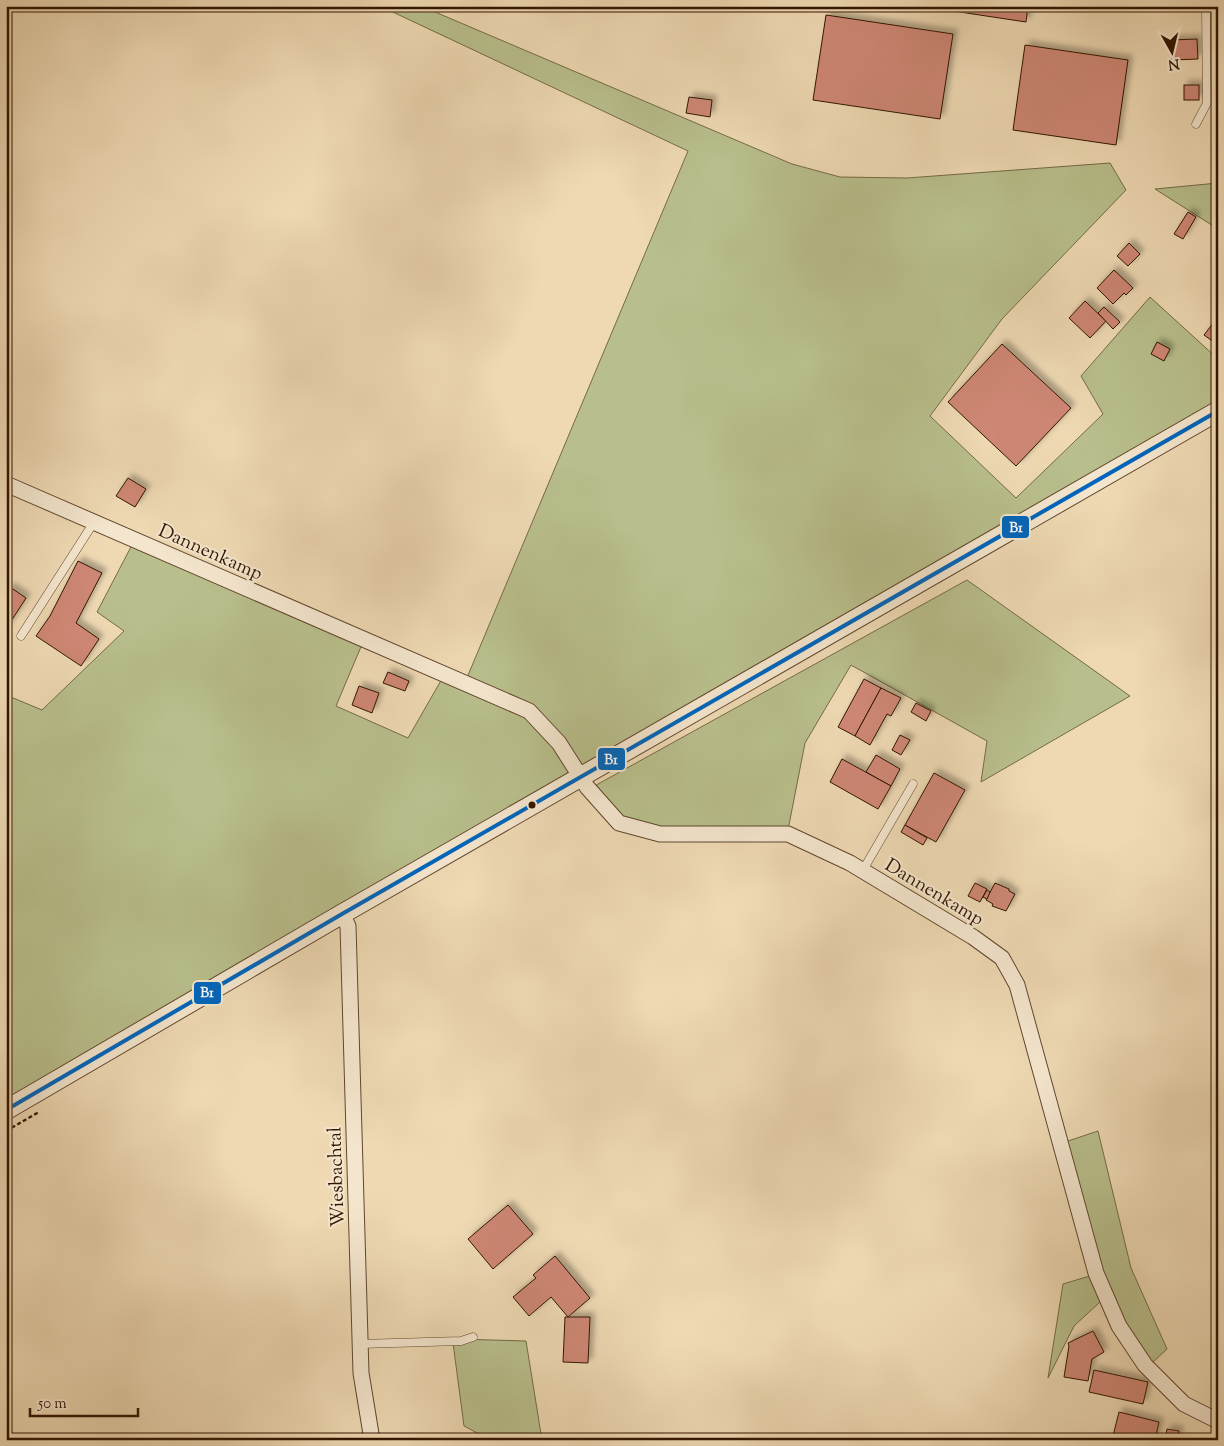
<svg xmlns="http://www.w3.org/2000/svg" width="1224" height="1446" font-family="'Sorts Mill Goudy',serif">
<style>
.green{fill:#b8bf8c;stroke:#756a46}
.building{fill:#ce8774;stroke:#321500;filter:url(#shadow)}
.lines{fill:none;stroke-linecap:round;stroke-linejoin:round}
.service-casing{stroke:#61462d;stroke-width:9}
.minor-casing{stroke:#61462d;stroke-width:17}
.tertiary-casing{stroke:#61462d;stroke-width:21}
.path{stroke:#321500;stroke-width:2.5;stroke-dasharray:4 2.5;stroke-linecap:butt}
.service{stroke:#f4e6ce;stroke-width:8}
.minor{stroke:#f4e6ce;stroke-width:15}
.tertiary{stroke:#f4e6ce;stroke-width:19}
.bus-1-casing{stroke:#f4e6ce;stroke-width:8}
.bus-1{stroke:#0065bd;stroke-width:4}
.bus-dot{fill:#321500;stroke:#f4e6ce;stroke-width:2}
.labels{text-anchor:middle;stroke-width:4;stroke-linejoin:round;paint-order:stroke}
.street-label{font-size:19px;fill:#321500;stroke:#f4e6ce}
.line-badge{stroke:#f4e6ce;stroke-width:2}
.badge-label{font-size:14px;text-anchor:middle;font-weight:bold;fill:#fff}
</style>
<defs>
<filter id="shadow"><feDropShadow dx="4.5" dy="-4.5" stdDeviation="2.5" flood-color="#0004"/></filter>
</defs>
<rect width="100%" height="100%" fill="#eed9b3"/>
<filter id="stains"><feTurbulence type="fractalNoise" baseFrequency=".004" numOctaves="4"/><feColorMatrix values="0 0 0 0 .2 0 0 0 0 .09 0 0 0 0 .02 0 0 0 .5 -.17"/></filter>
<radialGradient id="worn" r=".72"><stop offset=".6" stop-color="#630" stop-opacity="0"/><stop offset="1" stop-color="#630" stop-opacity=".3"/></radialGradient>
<g class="green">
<path d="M380,6H421L792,164L840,177L907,178L1110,163L1126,190L1002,319L930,416L1016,498L1103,414L1081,376L1150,297L1218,359V401L457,844L6,1110V695L42,710L124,631L97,612L133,543L363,642L336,706L408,738L443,677L466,680L688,151Z"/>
<path d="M1218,183V229L1155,189Z"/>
<path d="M967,580L1130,696L981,782L987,741L851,665L805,743L788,830L660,831L620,821L589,789Z"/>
<path d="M1098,1131L1131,1268L1167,1349L1151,1364L1100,1302L1074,1326L1048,1378L1063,1284L1093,1275L1065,1142Z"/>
<path d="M457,1339L526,1341L541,1434L538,1440H490L464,1426L453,1343Z"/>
</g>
<g class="building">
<path d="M920,6H1028L1026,22Z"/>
<path d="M826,15L953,34L940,119L813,100Z"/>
<path d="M1197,39L1198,59L1172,60L1171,40Z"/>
<path d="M1025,45L1128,60L1116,145L1013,130Z"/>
<rect x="1184" y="85" width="15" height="15"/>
<path d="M689,97L712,100L710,117L686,113Z"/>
<path d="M1188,212L1196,217L1183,239L1174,234Z"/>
<path d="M1129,243L1140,254L1128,266L1117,256Z"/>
<path d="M1114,270L1133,288L1126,295L1124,293L1113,304L1097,288Z"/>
<path d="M1085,301L1106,321L1090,338L1069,318Z"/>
<path d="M1104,307L1120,322L1113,329L1098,313Z"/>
<path d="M1218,317V345L1204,335Z"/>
<path d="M1157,342L1170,349L1164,361L1151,354Z"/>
<path d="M1002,344L1071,408L1016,466L948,402Z"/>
<path d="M128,478L146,489L135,507L116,496Z"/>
<path d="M78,561L102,573L76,623L99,639L81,666L36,636L50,616Z"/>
<path d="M10,587L26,598L6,629V592Z"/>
<path d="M388,672L409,681L405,691L383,683Z"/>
<path d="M864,679L881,688L855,736L838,727Z"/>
<path d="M359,686L379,693L372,713L352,705Z"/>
<path d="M881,688L901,698L891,716L887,714L870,745L855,736Z"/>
<path d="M916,703L931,711L926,721L911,712Z"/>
<path d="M900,735L910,740L901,755L892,750Z"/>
<path d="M876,755L900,769L891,786L866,772Z"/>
<path d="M842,759L891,786L878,809L830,782Z"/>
<path d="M934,773L965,790L936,842L905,825Z"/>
<path d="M905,825L927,838L923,845L901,832Z"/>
<path d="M975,883L987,889L980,902L968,896Z"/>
<path d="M995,883L1009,889V891L1015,894L1006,911L992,906L993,904L986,900Z"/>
<path d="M987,890L990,892L987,899L983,897Z"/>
<path d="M508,1205L533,1234L493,1269L468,1239Z"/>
<path d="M555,1256L590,1298L568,1317L551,1297L529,1316L513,1297L536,1278L533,1275Z"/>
<path d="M565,1317H590L588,1363L563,1362Z"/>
<path d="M1093,1331L1104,1352L1092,1359L1088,1381L1064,1377L1069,1346L1068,1343Z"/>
<path d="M1094,1370L1148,1382L1143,1404L1089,1392Z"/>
<path d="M1119,1412L1159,1422L1155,1440H1112Z"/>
<path d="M1167,1429L1179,1431L1177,1440H1165Z"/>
</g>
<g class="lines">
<g class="service-casing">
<g id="service">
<path d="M1196,124L1207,103L1206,6"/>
<path d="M21,636L94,522"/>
<path d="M863,870L913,784"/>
<path d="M360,1344L461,1341L473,1337"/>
</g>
</g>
<g class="minor-casing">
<g id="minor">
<path d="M6,484L529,711L559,743L587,787L619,823L660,834H788L850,863L973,937L1002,958L1017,985L1096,1273L1119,1326L1145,1365L1184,1404L1218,1421"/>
<path d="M342,914L348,926L361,1373L372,1440"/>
</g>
</g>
<g class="tertiary-casing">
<path id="tertiary" d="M6,1110L342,914L1218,411"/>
</g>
<path class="path" d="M6,1131L39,1112"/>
<use href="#service" class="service"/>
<use href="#minor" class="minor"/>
<use href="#tertiary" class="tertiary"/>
<g class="bus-1-casing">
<path id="bus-1" d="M6,1110L342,914L1218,411"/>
</g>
<use href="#bus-1" class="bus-1"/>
</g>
<circle class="bus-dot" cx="532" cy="805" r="4.5"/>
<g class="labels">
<g class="street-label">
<text transform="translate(211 551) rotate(24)" y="7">Dannenkamp</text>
<text transform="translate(935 891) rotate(31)" y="7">Dannenkamp</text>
<text transform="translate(335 1177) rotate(-92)" y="7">Wiesbachtal</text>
</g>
</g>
<g class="line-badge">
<rect x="1001" y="515" width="29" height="24" rx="5" fill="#0065bd"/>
<rect x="597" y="747" width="29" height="24" rx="5" fill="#0065bd"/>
<rect x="193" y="981" width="29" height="24" rx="5" fill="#0065bd"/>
</g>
<g class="badge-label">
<text x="1016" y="532">B1</text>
<text x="611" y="764">B1</text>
<text x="207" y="997">B1</text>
</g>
<rect width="1224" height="1446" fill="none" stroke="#eed9b3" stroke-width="25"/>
<rect x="8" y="8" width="1209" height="1431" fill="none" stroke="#321500" stroke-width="2.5"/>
<rect x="12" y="12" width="1199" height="1421" fill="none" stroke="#321500"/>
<g transform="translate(1172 52) rotate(172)" stroke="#f4e6ce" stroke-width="4" paint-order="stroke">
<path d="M0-4L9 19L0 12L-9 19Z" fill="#321500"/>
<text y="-8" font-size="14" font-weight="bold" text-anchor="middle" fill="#321500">N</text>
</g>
<path d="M30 1408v8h108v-8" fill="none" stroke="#321500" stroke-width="2.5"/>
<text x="38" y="1408" font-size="15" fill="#321500" stroke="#f4e6ce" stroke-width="4" paint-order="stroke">50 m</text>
<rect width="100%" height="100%" filter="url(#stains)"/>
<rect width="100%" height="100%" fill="url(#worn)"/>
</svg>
